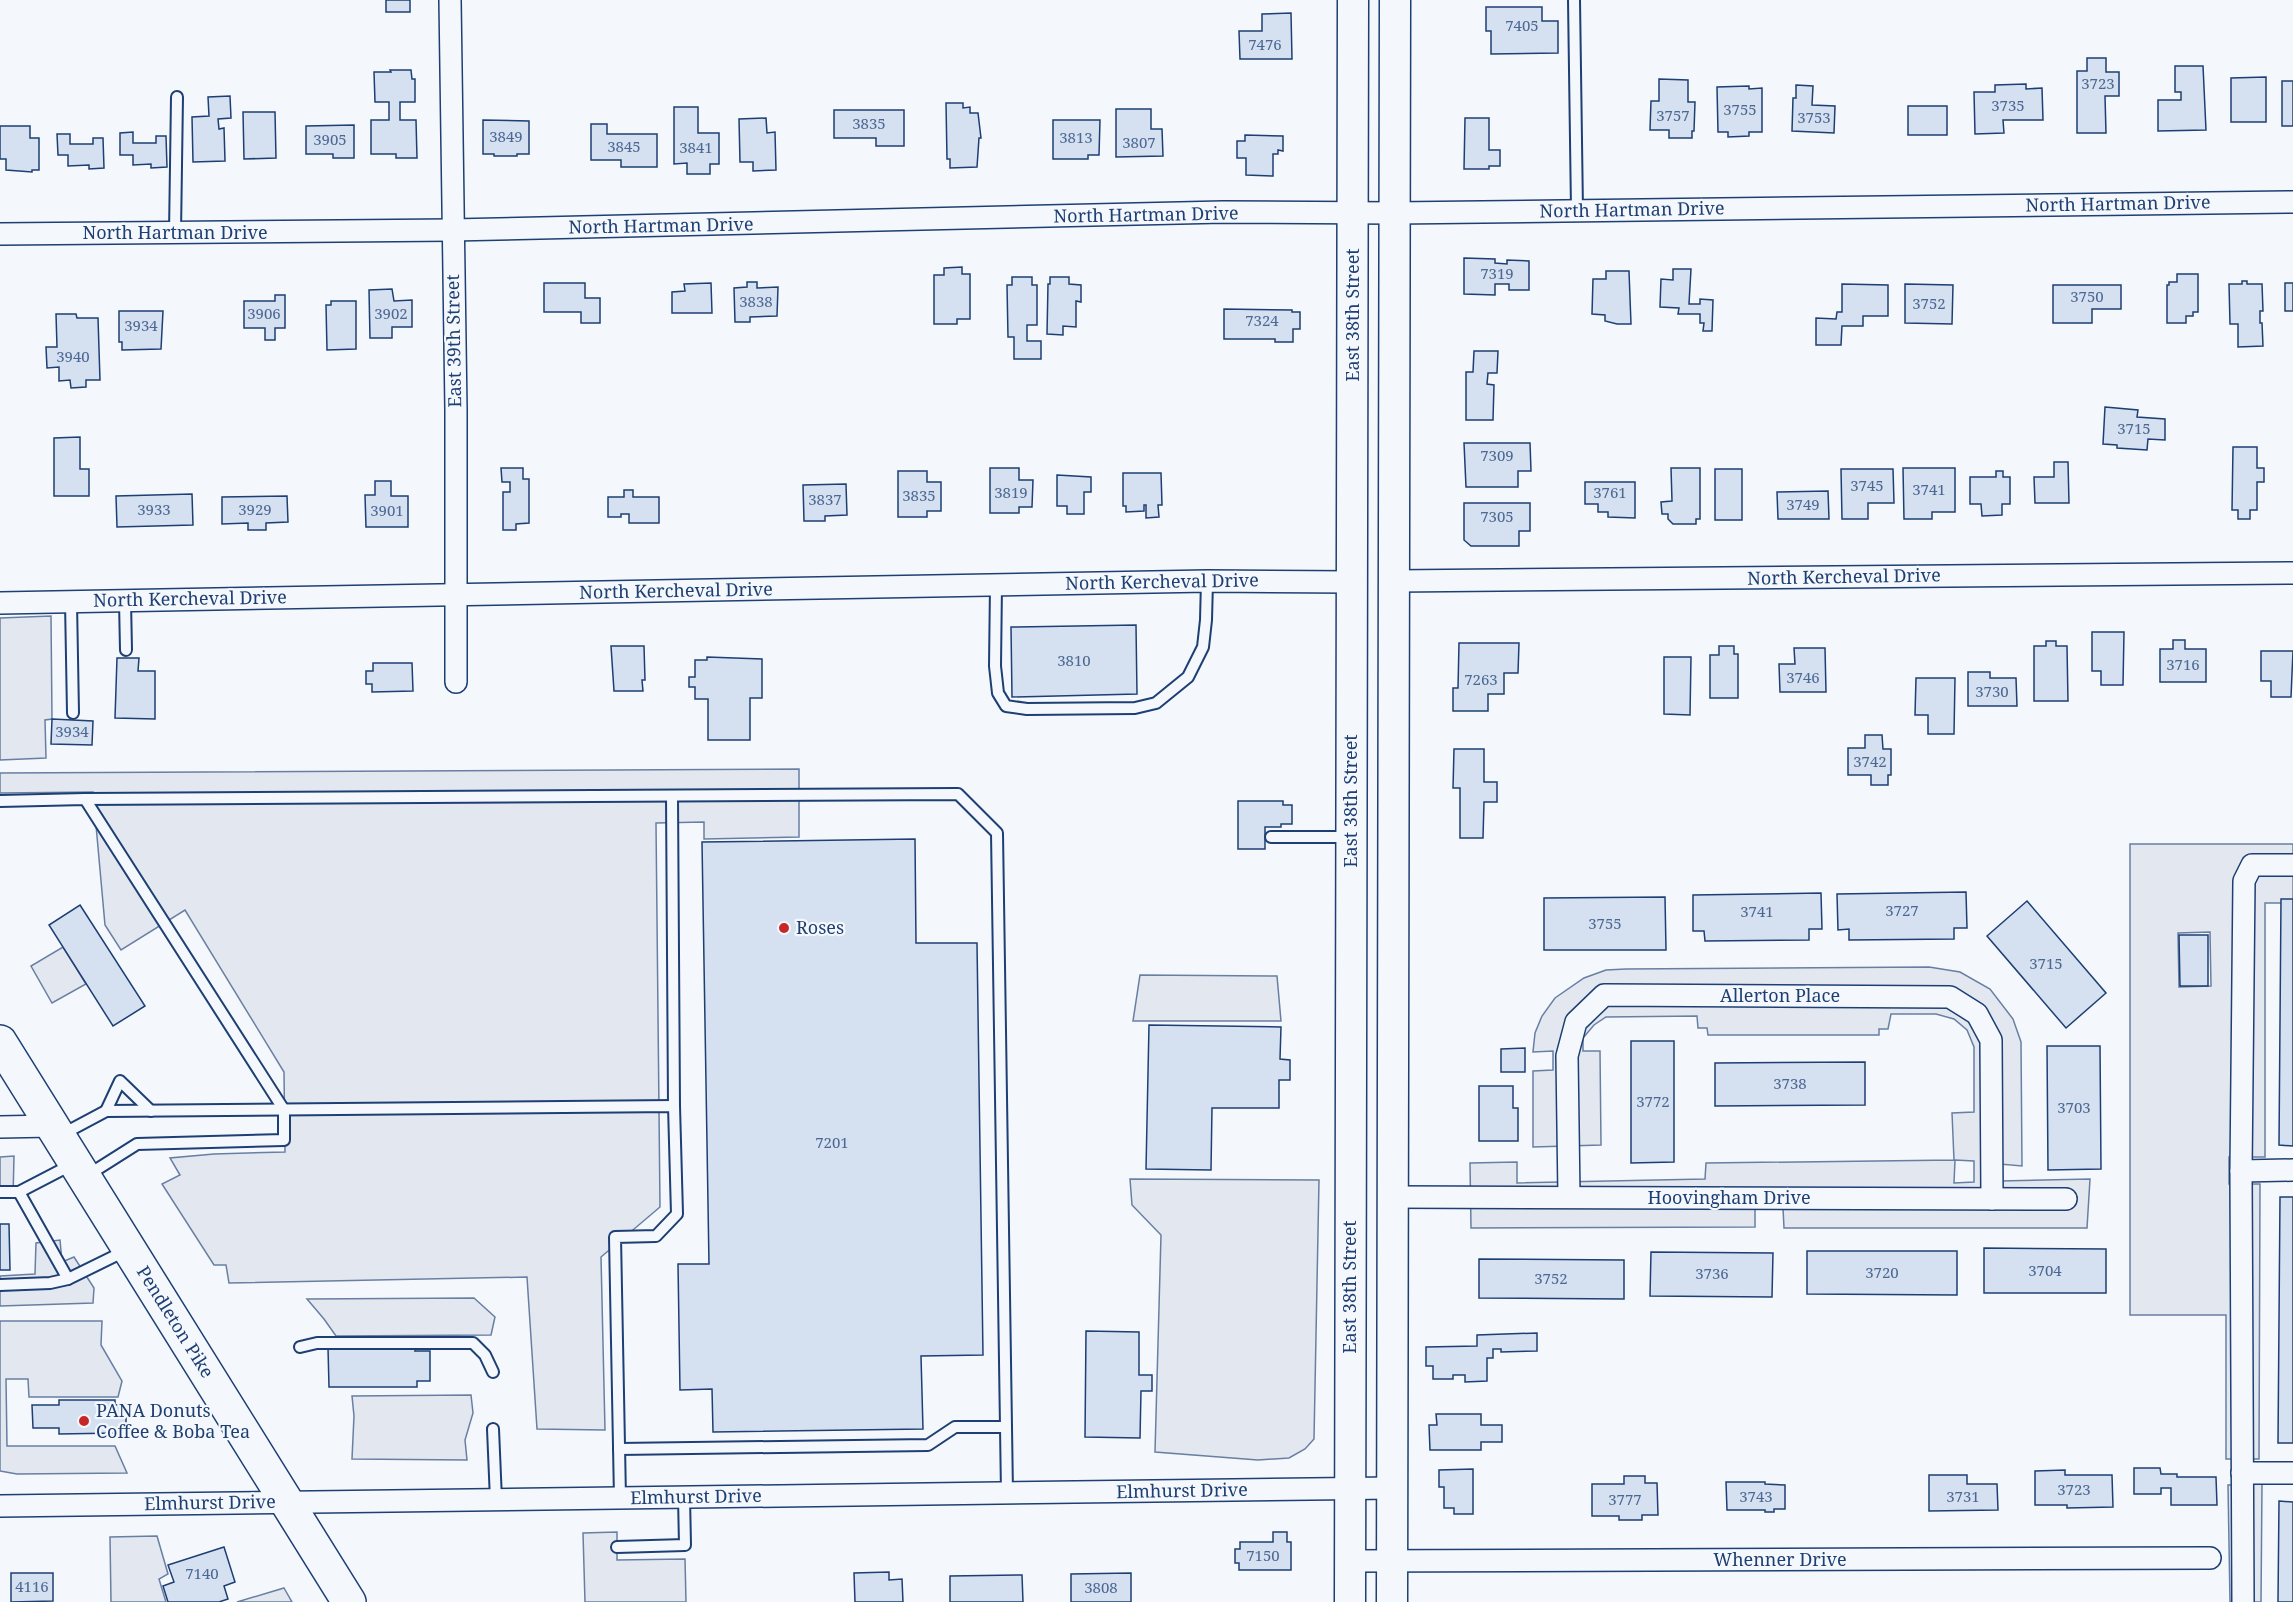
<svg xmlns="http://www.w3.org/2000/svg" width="2293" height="1602" font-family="'Noto Serif',serif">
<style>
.parking{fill:#e3e8f0;stroke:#687fa3;stroke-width:1.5;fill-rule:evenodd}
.building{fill:#d5e0f0;stroke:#1d3f73;stroke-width:1.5}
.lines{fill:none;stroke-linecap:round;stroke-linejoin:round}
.lane-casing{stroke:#1d3f73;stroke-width:14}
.street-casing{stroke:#1d3f73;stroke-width:24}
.secondary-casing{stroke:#1d3f73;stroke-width:33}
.primary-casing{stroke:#1d3f73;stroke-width:36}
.lane{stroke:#f4f7fb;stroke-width:10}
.street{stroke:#f4f7fb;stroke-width:21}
.secondary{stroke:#f4f7fb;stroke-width:30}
.primary{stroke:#f4f7fb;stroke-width:33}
.poi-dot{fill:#c62828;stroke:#f4f7fb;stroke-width:2}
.labels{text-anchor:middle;stroke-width:4.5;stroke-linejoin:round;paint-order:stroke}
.number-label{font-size:15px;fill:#4b6792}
.street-label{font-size:18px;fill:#1d3f73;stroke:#f4f7fb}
.poi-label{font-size:18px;fill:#1d3f73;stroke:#f4f7fb;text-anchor:start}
</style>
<rect width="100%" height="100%" fill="#f4f7fb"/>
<g class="parking">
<path d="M51,616L52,719L45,720L46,758L0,760V618Z"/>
<path d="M799,769V837L704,839V822L656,823L660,1207L601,1257L605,1430L537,1429L527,1277L229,1283L226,1265H214L162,1184L180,1175L170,1158L214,1154L285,1152L284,1072L185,910L121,950L105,925L93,792L0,793V773Z"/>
<path d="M2130,844H2293V903H2265V1157H2229V1184H2260L2259,1459H2226V1315H2130ZM2210,932L2211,986L2179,987L2178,933Z"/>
<path d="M63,947L86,984L52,1003L31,966Z"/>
<path d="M1929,967L1960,972L1990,989L2013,1019L2021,1042L2022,1166L2000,1164V1181L2090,1179L2087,1228H1784L1783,1208H1755V1227L1471,1228L1470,1163L1517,1162V1183L1705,1179L1706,1163L1954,1160L1952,1113L1974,1112V1047L1967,1030L1954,1019L1936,1014H1891L1888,1029H1879V1035H1708L1707,1028H1698L1697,1016L1606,1017L1594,1025L1583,1038V1051H1600L1601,1145L1533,1147V1071L1553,1070V1051L1533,1052L1535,1033L1542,1016L1555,998L1584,978L1606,970L1626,969ZM1955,1160L1974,1161V1182L1954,1183Z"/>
<path d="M1140,975L1277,976L1281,1021H1133Z"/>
<path d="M14,1156L13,1198H0V1157Z"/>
<path d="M1130,1179L1319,1180L1314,1439L1305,1449L1289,1458L1258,1460L1155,1452L1161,1235L1132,1205Z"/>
<path d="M60,1240L62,1262L74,1257L94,1288L93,1303L0,1306V1276L35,1274L36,1243Z"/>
<path d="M474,1298L495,1317L491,1335L336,1336L324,1319L307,1299Z"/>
<path d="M0,1321H102L101,1345L122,1381L118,1397H29L28,1379H6L7,1446H115L127,1473L17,1474L0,1471Z"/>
<path d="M471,1395L473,1413L465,1440L467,1460L352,1459L354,1416L352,1396Z"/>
<path d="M2262,1484L2261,1602H2230L2228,1485Z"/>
<path d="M617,1532V1560L685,1559L686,1602H585L583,1533Z"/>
<path d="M157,1536L168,1574L159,1579L166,1602H111L110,1537Z"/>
<path d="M284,1588L292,1602H237Z"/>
</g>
<g class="building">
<rect x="386" y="0" width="24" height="12"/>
<path d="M1486,7H1542V21H1558V53L1491,54V31H1486Z"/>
<path d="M1291,13L1292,59H1240L1239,31H1262V14Z"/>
<path d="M2087,58H2106V72H2119V96H2105L2106,133H2077V71H2087Z"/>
<path d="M2175,66H2203L2206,130L2158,131V100H2181V92H2175Z"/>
<path d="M390,70H411L412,79H415V102H400V120H416L417,158H396V154H371V120H389V102H375L374,72H391Z"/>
<path d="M2266,77V122H2231V78Z"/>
<path d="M1659,79L1688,80V102H1695L1694,131H1692V138H1669V130H1650L1651,101H1659Z"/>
<rect x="2282" y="81" width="11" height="45"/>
<path d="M2026,84V89L2042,88L2043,120H2003L2004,133L1975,134L1974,92H1995V85Z"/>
<path d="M1796,85L1813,86L1812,105L1835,106L1834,133L1792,131L1793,98H1796Z"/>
<path d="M1749,86V89L1762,88V132H1749V136L1728,137V132H1718L1717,87Z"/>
<path d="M230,96L231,118L218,119L219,129L224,128L225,161L193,162L192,117L209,116L208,97Z"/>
<path d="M946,103H963V108L970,107V113H978L981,138H979L977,167L950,168V159H947Z"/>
<rect x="1908" y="106" width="39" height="29"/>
<path d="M674,107H698V133H719V164H710V174H687V163L674,164Z"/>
<path d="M1116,109H1151V129H1162L1163,156L1116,157Z"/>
<path d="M834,110H904V146H876V138H834Z"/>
<path d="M243,112H275L276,158L244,159Z"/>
<path d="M766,118L767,133L775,132L776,170L753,171V162H740L739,119Z"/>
<path d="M1465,118H1489V150H1500V166H1489V169H1464Z"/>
<path d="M483,120L529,121V154H517V156H494V154H483Z"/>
<path d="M1053,120H1100L1099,155H1088V159H1053Z"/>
<path d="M591,124H607V134H657V167H621V160H591Z"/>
<path d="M354,125V158H333V154H306V126Z"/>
<path d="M0,126H30V138H39V170H32V172L6,170V159H0Z"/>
<path d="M133,132V143H156V136H166L167,167L151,168V164L133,165V155H120V133Z"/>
<path d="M57,134H70V144H93V138H103L104,168L89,169V165L68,166V155H58Z"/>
<path d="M1245,135L1283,136V151L1278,150V154H1273V176L1246,175V158H1237V141H1245Z"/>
<path d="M1464,258L1495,259V263L1507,264V260L1529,261V290H1509V284H1495V295L1464,294Z"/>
<path d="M962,267V274H970V319H957V324H934V275H944V268Z"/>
<path d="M1673,269H1691L1689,304H1700V299L1713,300L1712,331H1703L1704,323H1700V314H1678L1679,308L1660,307L1661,279L1673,280Z"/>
<path d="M1606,271H1629L1631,324H1617L1605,321V315L1592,314L1593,279H1606Z"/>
<path d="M2177,274H2198V312H2193V316H2186V323H2167V285H2169V282H2177Z"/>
<path d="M1012,277H1032V285H1037V325H1027V341H1041V359H1014V337H1008L1007,285H1012Z"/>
<path d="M1050,277H1069V284L1081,285V302L1076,301V327L1063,326V335L1047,334L1048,284H1050Z"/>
<path d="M2242,281H2247V284H2262L2263,311H2260V323H2262L2263,346L2238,347V324H2230L2229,284H2242Z"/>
<path d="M747,282H757V288L778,287L777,316L750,317V322H735L734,288L747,287Z"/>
<path d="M544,283H585V298H600V323H581V312H544Z"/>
<path d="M711,283L712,313H672V292L685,291L684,284Z"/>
<rect x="2285" y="283" width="8" height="28"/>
<path d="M1842,284L1888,285V316H1863V326H1842L1841,345H1816V318L1836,319L1837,312H1842Z"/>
<path d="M1905,284L1953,285L1952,324L1905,323Z"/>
<path d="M2053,285H2121V309H2092V323H2053Z"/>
<path d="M392,289L394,301L412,300V327H392V338H370L369,290Z"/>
<path d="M275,295H285V328H275V340H265V328H244V301H275Z"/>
<path d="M331,301H356V349L327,350L326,305H331Z"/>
<path d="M1224,309L1292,310V312H1300V329H1293V342H1275V339H1224Z"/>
<path d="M119,311H163L161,349L122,350V342H119Z"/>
<path d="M56,314H76L77,318H98L100,380H86V387L71,388L70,380L59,381V367L47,368L46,347H57Z"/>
<path d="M1474,351H1498L1497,373H1488L1487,384L1494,385L1493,420H1466V372H1473Z"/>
<path d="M2105,407L2138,410L2137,417L2165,419V440L2148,439L2147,450L2117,448V445L2103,444Z"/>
<path d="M80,437V469H89V496H54V438Z"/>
<path d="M1464,443H1530L1531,471H1518V487H1466Z"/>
<path d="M2233,447H2257V468H2264V482H2257V510H2250V519H2238V510H2232Z"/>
<path d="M2054,462H2068L2069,503H2035L2034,477H2054Z"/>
<path d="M501,468H523V479H529V523L516,524V530H503V492H510V482H502Z"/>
<path d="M990,468H1019V480H1033L1032,507H1019V513H990Z"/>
<path d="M1671,468H1700V519H1696V524H1673L1668,519V514H1662L1661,502L1672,501Z"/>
<path d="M1903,468H1955V512H1932V519H1904Z"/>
<rect x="1715" y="469" width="27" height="51"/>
<path d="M1841,469H1893L1894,503H1868V519H1842Z"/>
<path d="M898,471H927V482H941V511H927V517H898Z"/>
<path d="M1996,471H2003V477H2010V504H2002V515L1982,516L1981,504H1970V477H1996Z"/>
<path d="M1123,473H1161L1162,505H1158L1159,517L1146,518V505H1144V511L1126,512V506H1123Z"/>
<path d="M1057,475L1091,477V492H1084V514H1067V506H1057Z"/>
<path d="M375,481H391V496H408V527H366L365,495H375Z"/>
<path d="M1585,482H1635V518L1608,517V512H1598V504H1585Z"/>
<path d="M846,484L847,515L825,516V521H804L803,485Z"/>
<path d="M624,490H633V497H659V523H629V514H621V517H608V497H624Z"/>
<path d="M1828,491L1829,519H1778L1777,492Z"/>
<path d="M192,494L193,525L117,527L116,496Z"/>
<path d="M287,496L288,522L266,523V530H248V523L222,524V497Z"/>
<path d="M1464,503H1530V531H1519V546H1471L1464,540Z"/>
<path d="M1136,625L1137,694L1012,697L1011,627Z"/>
<path d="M2092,632H2124L2123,685H2101V671H2092Z"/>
<path d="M2173,640H2185V649H2206V682H2160V649H2173Z"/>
<path d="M2046,641H2056V646H2067L2068,701H2034V646H2046Z"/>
<path d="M1459,643H1519L1518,673H1504V694H1488V711H1453V688H1458Z"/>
<path d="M611,646H644L645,680H642L643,691H614Z"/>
<path d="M1719,646H1734V654H1738V698H1710V655H1719Z"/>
<path d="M1794,648H1825L1826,692H1780L1779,664H1795Z"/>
<path d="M2261,651H2293L2291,697H2271V681H2261Z"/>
<path d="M707,657L762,659V698H750V740H708V699H695V687H689V677H695V660H707Z"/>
<path d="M1664,657H1691L1690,715L1664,714Z"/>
<path d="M117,658H139L138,671H155V719L115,718Z"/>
<path d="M373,663H412L413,691L372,692V684H366V671H373Z"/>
<path d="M1968,672H1990V678H2016L2017,706H1968Z"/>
<path d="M1916,678H1955L1954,734H1928V715H1915Z"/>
<path d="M52,719L93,721L92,745L51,744Z"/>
<path d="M1865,735H1882L1883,749H1891V775H1888V785H1871V775H1848V748H1865Z"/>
<path d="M1454,749H1484V782H1497V802H1484L1483,838H1460V788H1453Z"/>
<path d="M1238,801H1283V805H1292V824H1281V827H1265V849H1238Z"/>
<path d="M915,839L916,943H977L983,1355L921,1356L923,1429L713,1432L712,1389L680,1390L678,1264H709L702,842Z"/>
<path d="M1966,892L1967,928H1954V939L1849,940V929L1838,930L1837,894Z"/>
<path d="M1821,893L1822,929H1809V940L1705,941L1704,931H1693V895Z"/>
<path d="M1665,897L1666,950H1544V898Z"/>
<path d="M2281,899H2293V1146L2279,1145Z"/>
<path d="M2027,901L2106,993L2066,1028L1987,936Z"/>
<path d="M80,905L145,1006L113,1026L49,925Z"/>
<path d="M2179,935H2208V986H2180Z"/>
<path d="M1149,1025L1281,1027L1280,1059L1290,1060V1080H1279V1108H1212L1211,1170L1146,1169Z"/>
<path d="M1631,1041H1674V1162L1631,1163Z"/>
<path d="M2047,1046H2100L2101,1169L2048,1170Z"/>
<path d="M1525,1048V1072H1501V1049Z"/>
<path d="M1865,1062V1105L1715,1106V1063Z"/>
<path d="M1479,1086H1513V1108H1518V1141H1479Z"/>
<path d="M2280,1197H2293V1443H2278Z"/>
<path d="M0,1224H9L10,1270H0Z"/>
<path d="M1984,1248L2106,1249V1293H1984Z"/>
<path d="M1807,1251H1957V1295L1807,1294Z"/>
<path d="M1651,1252L1773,1253L1772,1297L1650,1296Z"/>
<path d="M1479,1259L1624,1260V1299L1479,1298Z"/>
<path d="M1086,1331L1139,1332V1375H1152V1391H1141L1140,1438L1085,1437Z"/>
<path d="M1537,1333V1351L1501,1352V1349H1493V1358H1487V1381L1465,1382V1375H1453V1379H1433V1366H1426V1347L1477,1346V1335Z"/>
<path d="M417,1347L415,1351H430V1381H417V1387H329L328,1348Z"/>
<path d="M59,1400H115V1405L126,1404V1427H117V1433L59,1434V1428H33L32,1405H59Z"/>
<path d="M1436,1414H1481V1425H1502V1442H1481V1450H1430L1429,1425H1437Z"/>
<path d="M2134,1468H2160L2161,1474H2177V1477H2216L2217,1505H2171V1488H2161V1494H2134Z"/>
<path d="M1473,1469V1514H1454V1508H1444V1487H1439V1470Z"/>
<path d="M2065,1470V1475H2112L2113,1507L2067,1508V1505H2035V1471Z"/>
<path d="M1929,1475H1967V1484H1997L1998,1510L1929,1511Z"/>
<path d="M1624,1476H1645V1483H1657L1658,1515H1642V1520H1619V1516H1592V1484H1624Z"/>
<path d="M1726,1482H1765V1484L1785,1485V1509H1774V1512H1765V1510H1727Z"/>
<path d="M2279,1501L2293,1502V1602H2278Z"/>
<path d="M1273,1532H1287V1542H1291V1570H1239V1563H1235V1549H1240V1542H1273Z"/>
<path d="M224,1547L235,1582L224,1586L228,1599L219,1602H168L163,1586L174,1582L168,1565Z"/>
<path d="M889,1572V1580L902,1579L903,1602H855L854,1573Z"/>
<path d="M11,1573H53V1601L11,1602Z"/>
<path d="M1131,1573V1602H1071V1574Z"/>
<path d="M1022,1575L1023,1602H950V1576Z"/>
</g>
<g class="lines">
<g class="lane-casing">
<g id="lane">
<path d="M1574,0L1577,210"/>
<path d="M175,233L177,97"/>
<path d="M996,585L995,666L998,693L1006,706L1027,709L1135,708L1156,703L1188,677L1203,647L1206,620L1207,581"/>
<path d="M125,601L126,650"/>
<path d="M71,602L73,713"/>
<path d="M672,796L674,1106"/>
<path d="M85,799L958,794L997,833L1007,1493"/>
<path d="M0,801L85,799L284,1110V1140L137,1144L88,1175"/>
<path d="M1271,837H1349"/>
<path d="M106,1111L120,1081L151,1111"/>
<path d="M61,1135L106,1111L674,1106L677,1214L656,1236L615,1237L620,1498"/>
<path d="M0,1192H19L71,1165"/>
<path d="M19,1192L68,1279"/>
<path d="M0,1285L50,1283L68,1279L125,1251"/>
<path d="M300,1347L317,1343H473L485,1355L493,1372"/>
<path d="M493,1429L496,1500"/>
<path d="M619,1449L928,1445L955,1427H1006"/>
<path d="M617,1547L685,1545L684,1497"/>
</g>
</g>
<g class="street-casing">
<g id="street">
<path d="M450,0L456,410V682"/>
<path d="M0,234L452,230L1223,212L1395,213L2293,202"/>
<path d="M1395,581L2293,573"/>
<path d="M0,603L1207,581L1352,582"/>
<path d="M0,1127L52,1126"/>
<path d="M2241,1171L2293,1170"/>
<path d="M1392,1197L2066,1199"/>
<path d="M1569,1197L1567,1056L1576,1022L1604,995L1950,997L1977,1014L1991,1040L1992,1199"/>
<path d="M2242,1473H2293"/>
<path d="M0,1506L1392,1488"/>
<path d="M1350,1561L2210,1558"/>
<path d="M2243,1602L2241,1171L2244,881L2252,865H2293"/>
</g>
</g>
<g class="secondary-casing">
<g id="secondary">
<path d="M1350,1602L1353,0"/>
<path d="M1392,1602L1395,0"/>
</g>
</g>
<g class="primary-casing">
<path id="primary" d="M0,1042L349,1602"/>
</g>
<use href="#lane" class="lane"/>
<use href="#street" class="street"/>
<use href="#secondary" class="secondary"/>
<use href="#primary" class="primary"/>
</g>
<g class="poi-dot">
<circle cx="784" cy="928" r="6"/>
<circle cx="84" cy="1421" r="6"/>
</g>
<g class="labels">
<g class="number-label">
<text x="1522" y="31">7405</text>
<text x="1265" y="50">7476</text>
<text x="2098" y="89">3723</text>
<text x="2008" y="111">3735</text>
<text x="1740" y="115">3755</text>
<text x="1673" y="121">3757</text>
<text x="1814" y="123">3753</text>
<text x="869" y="129">3835</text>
<text x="506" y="142">3849</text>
<text x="1076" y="143">3813</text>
<text x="330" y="145">3905</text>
<text x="1139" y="148">3807</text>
<text x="624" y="152">3845</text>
<text x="696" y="153">3841</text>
<text x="1497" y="279">7319</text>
<text x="2087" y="302">3750</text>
<text x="756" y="307">3838</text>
<text x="1929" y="309">3752</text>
<text x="264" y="319">3906</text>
<text x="391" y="319">3902</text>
<text x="1262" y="326">7324</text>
<text x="141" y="331">3934</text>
<text x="73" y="362">3940</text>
<text x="2134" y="434">3715</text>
<text x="1497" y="461">7309</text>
<text x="1867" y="491">3745</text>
<text x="1929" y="495">3741</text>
<text x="1011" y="498">3819</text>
<text x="1610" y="498">3761</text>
<text x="919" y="501">3835</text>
<text x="825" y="505">3837</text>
<text x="1803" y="510">3749</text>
<text x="154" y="515">3933</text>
<text x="255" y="515">3929</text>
<text x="387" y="516">3901</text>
<text x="1497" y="522">7305</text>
<text x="1074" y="666">3810</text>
<text x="2183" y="670">3716</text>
<text x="1803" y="683">3746</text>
<text x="1481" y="685">7263</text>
<text x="1992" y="697">3730</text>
<text x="72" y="737">3934</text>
<text x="1870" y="767">3742</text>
<text x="1902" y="916">3727</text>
<text x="1757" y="917">3741</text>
<text x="1605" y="929">3755</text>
<text x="2046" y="969">3715</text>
<text x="1790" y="1089">3738</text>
<text x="1653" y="1107">3772</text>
<text x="2074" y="1113">3703</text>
<text x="832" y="1148">7201</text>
<text x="2045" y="1276">3704</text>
<text x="1882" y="1278">3720</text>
<text x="1712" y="1279">3736</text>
<text x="1551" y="1284">3752</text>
<text x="2074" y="1495">3723</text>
<text x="1756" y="1502">3743</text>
<text x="1963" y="1502">3731</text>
<text x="1625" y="1505">3777</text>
<text x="1263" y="1561">7150</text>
<text x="202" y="1579">7140</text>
<text x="32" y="1592">4116</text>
<text x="1101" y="1593">3808</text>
</g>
<g class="street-label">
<text transform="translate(2118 204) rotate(-1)" y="6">North Hartman Drive</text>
<text transform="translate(1632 210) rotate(-1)" y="6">North Hartman Drive</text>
<text transform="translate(1146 215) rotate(-1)" y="6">North Hartman Drive</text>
<text transform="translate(661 226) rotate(-1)" y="6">North Hartman Drive</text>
<text x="175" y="239">North Hartman Drive</text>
<text transform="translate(1353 315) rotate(-90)" y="6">East 38th Street</text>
<text transform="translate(454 341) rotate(-91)" y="6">East 39th Street</text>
<text transform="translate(1844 577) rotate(-1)" y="6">North Kercheval Drive</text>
<text transform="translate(1162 582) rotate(-1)" y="6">North Kercheval Drive</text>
<text transform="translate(676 591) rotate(-1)" y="6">North Kercheval Drive</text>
<text transform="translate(190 599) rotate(-1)" y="6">North Kercheval Drive</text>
<text transform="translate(1351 801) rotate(-90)" y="6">East 38th Street</text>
<text x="1780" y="1002">Allerton Place</text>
<text x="1729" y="1204">Hoovingham Drive</text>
<text transform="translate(1350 1287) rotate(-90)" y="6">East 38th Street</text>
<text transform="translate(175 1322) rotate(58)" y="6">Pendleton Pike</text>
<text transform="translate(1182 1491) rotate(-1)" y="6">Elmhurst Drive</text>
<text transform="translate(696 1497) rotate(-1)" y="6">Elmhurst Drive</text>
<text transform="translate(210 1503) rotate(-1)" y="6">Elmhurst Drive</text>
<text x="1780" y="1566">Whenner Drive</text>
</g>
<g class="poi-label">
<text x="796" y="934">Roses</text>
<text x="96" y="1417">PANA Donuts<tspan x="96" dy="21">Coffee &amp; Boba Tea</tspan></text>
</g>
</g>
</svg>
